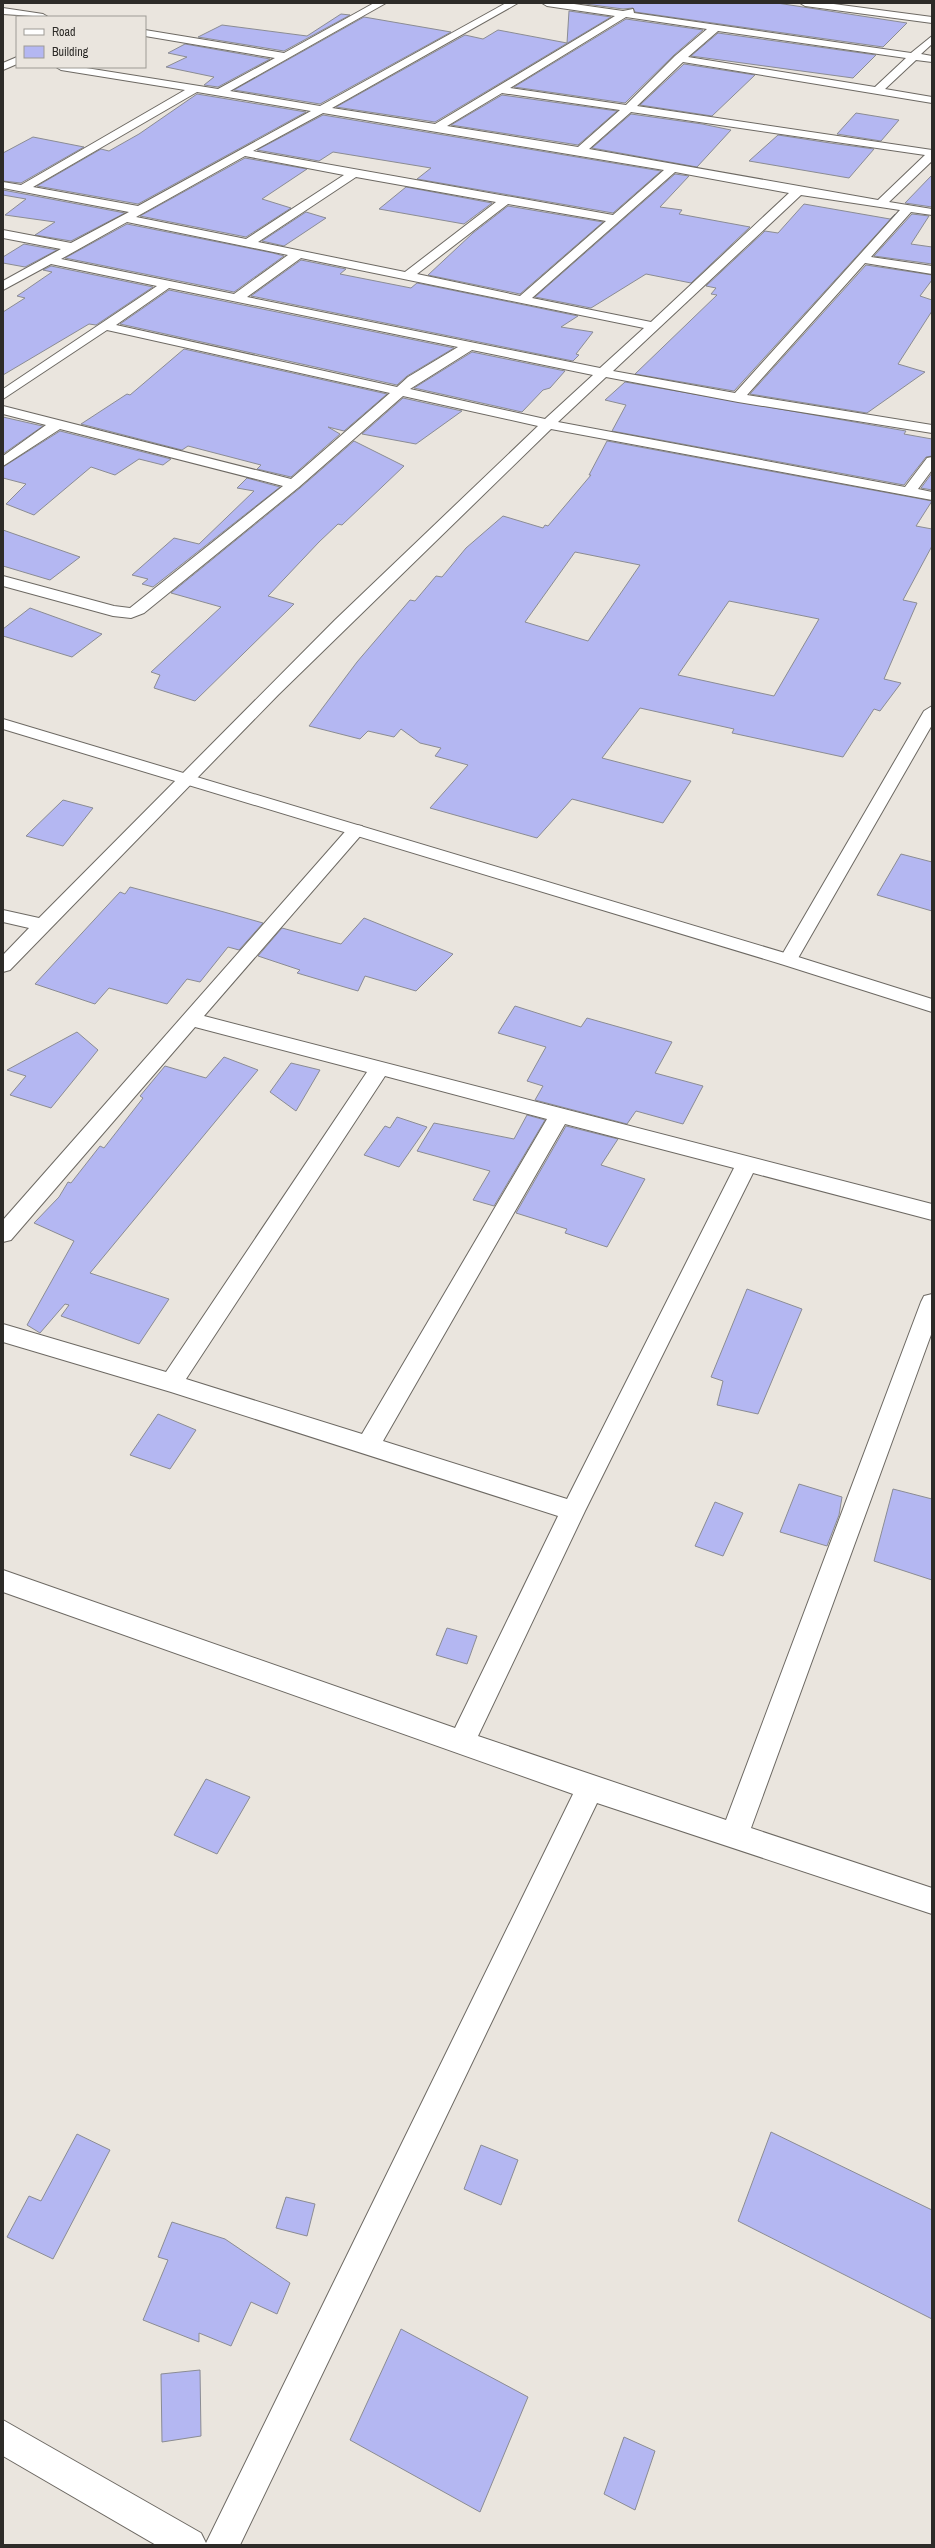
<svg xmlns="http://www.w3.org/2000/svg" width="935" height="2548" font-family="'Archivo Narrow',sans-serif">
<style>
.building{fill:#b4b7f2;stroke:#8b8c93;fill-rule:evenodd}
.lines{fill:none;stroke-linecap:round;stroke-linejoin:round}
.street-casing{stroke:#6d6963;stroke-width:2}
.secondary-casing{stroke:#6d6963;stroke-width:2}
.street{fill:#fff;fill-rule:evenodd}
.secondary{fill:#fff;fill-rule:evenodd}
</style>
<rect width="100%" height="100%" fill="#eae5de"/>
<g class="building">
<path d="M578,3H777L907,23L883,47L635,12L633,8L623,9Z"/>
<path d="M569,11L611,17L435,122L336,107L465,35L483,39L498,30L567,43Z"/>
<path d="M341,14L350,15L284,51L198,37L222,25L307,36Z"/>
<path d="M364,17L451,32L320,104L234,90Z"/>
<path d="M626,19L703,30L674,55L625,103L514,87Z"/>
<path d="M718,33L876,55L853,78L691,56Z"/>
<path d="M185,44L270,59L218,87L204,85L214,77L166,67L187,57L168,53Z"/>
<path d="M684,64L755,75L712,116L640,105Z"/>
<path d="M197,94L306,112L138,204L37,186L101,149L109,151L139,134Z"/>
<path d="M502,95L617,111L578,145L451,125Z"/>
<path d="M856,113L899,120L881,141L837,134Z"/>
<path d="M631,114L702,124L731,130L697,167L592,148Z"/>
<path d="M323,115L661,171L613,213L417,179L431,168L333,152L319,161L257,150Z"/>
<path d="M778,135L830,143L874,149L849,178L749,161Z"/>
<path d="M33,137L84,147L21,183L3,181V153Z"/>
<path d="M245,158L307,169L262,199L291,208L246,237L140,216Z"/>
<path d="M675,174L689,176L660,207L682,210L679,214L750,227L691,283L646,274L591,308L535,297Z"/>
<path d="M932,175V207L905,203Z"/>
<path d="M406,187L492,203L464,224L379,209Z"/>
<path d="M3,190L125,213L71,241L35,235L55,222L5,215L26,199L3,195Z"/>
<path d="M804,204L890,219L895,214L734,391L635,374L717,295L711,294L716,288L706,286L765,231L778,233Z"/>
<path d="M508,206L603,222L520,294L428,275L473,233Z"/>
<path d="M306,212L326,218L284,246L262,241Z"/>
<path d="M912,214L929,216L911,244L932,247V264L874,256Z"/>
<path d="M127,224L273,253L284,256L234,292L65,258Z"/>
<path d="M24,244L57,250L25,267L3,263V257Z"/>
<path d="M301,260L346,269L340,274L411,288L417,283L578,316L561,327L593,332L576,354L579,355L573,361L251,296Z"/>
<path d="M866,265L932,275V280L920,296L932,300V311L898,364L925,372L867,413L750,394Z"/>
<path d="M51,266L153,287L96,325L89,324L3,375V312L25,298L17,296L52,272L43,270Z"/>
<path d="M169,290L454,348L407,376L397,385L120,324Z"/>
<path d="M184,349L387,394L344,431L328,427L340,434L291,477L257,469L261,465L188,446L182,450L81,424L127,394L130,395Z"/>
<path d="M472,352L565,371L550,388L543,390L522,412L414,388Z"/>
<path d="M625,382L906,431L904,434L932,439V456L926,457L904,485L612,431L626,405L605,400Z"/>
<path d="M403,398L462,411L416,444L362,434Z"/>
<path d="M3,417L38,425L43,426L3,454Z"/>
<path d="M60,431L171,459L163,465L139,459L115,475L91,467L34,515L6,504L26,484L3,478V467Z"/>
<path d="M354,441L404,466L342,525L338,524L319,542L268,596L294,604L195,701L154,688L160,675L151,672L221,607L171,593L300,488Z"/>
<path d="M607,441L932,501L916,526L932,529V546L903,600L917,603L884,679L901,683L880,711L874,709L843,757L732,733L734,729L640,708L602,758L691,781L663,823L572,799L537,838L430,808L468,765L435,756L441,748L420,743L401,729L394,737L368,731L360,739L309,726L357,662L410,600L415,601L436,576L442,577L466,548L503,516L543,528L545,525L548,526L591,475H589ZM575,552L640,565L588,641L525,622ZM729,601L819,619L774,696L678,675Z"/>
<path d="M932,473V490L921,488Z"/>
<path d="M247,478L280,487L153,587L142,584L148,579L132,575L174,538L199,544L254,491L237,488Z"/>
<path d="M3,530L80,557L50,580L3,566Z"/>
<path d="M30,608L102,634L72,657L3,636V629Z"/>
<path d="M63,800L93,808L63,846L26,836Z"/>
<path d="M901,854L932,862V911L877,895Z"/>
<path d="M130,887L224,912L263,923L239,950L228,947L200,982L187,979L167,1004L109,988L95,1004L35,984L106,907L120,892L125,894Z"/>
<path d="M364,918L453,954L416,991L365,976L358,991L297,973L300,970L258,956L282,928L341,944Z"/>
<path d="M515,1006L581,1027L587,1018L672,1042L655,1073L703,1086L683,1124L636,1111L627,1124L535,1100L543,1086L527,1081L546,1047L498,1033Z"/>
<path d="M77,1032L98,1050L51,1108L10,1095L26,1076L7,1070Z"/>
<path d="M224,1057L258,1070L90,1273L169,1299L139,1344L61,1316L69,1305L65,1304L40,1333L27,1325L74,1241L34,1223L59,1197L68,1182L71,1183L100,1146L104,1148L143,1098L140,1096L165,1066L206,1078Z"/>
<path d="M291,1063L320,1070L296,1111L270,1092Z"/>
<path d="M527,1115L545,1120L494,1206L473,1200L490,1171L417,1151L434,1123L514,1139Z"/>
<path d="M397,1117L427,1127L399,1167L364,1155L385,1126L390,1128Z"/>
<path d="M566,1126L618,1139L601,1165L645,1179L607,1247L565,1233L567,1229L516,1213Z"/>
<path d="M747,1289L802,1309L758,1414L717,1405L723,1381L711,1377Z"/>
<path d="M158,1414L196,1430L170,1469L130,1455Z"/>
<path d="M799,1484L842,1497L839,1515L827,1546L780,1532Z"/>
<path d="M893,1489L932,1499V1580L874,1561Z"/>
<path d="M715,1502L743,1513L723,1556L695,1546Z"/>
<path d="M447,1628L477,1636L467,1664L436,1655Z"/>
<path d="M206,1779L250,1797L217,1854L174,1835Z"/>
<path d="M771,2132L932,2210V2319L738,2221Z"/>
<path d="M77,2134L110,2150L53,2259L7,2237L29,2196L41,2201Z"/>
<path d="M481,2145L518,2160L501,2205L464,2189Z"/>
<path d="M286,2197L315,2204L307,2236L276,2228Z"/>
<path d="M172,2222L225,2239L290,2283L277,2314L251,2302L231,2346L199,2333V2342L143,2320L168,2260L158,2257Z"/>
<path d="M401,2329L528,2397L480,2512L350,2440Z"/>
<path d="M200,2370L201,2436L162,2442L161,2374Z"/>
<path d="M624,2437L655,2451L635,2510L604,2494Z"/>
</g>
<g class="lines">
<g class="street-casing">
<g id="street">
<path d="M374,3H386L230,91L320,106L506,3H518L332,108L435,124L615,16L547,6L542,3H567L623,11L633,9L634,13L911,53L932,36V44L921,54L932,56V62L916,60L885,89L932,97V103L683,62L637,106L932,150V161L889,202L932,209V215L911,212L871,257L932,266V274L865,263L747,395L932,425V433L738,402L606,377L558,422L905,487L927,458L932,457V470L918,489L932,492V500L551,429L278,695L10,970L3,972V955L29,928L3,922V910L39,918L335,620L538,426L403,396L299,487L144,613L131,618L113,616L3,586V576L114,606L130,608L283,486L60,429L3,466V456L46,425L3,414V406L291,479L390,393L107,330L3,399V389L157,286L51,264L3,290V281L61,249L3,238V230L71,243L129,212L3,188V182L21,185L185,90L61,70L56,67H80L218,89L275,58L145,36V30L284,53ZM626,17L707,29L675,56L626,105L510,88ZM718,31L906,58L875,87L688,57ZM197,92L311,111L138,206L33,187ZM502,93L620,110L578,147L447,126ZM631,112L925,155L878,200L589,149ZM323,113L664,170L613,215L253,151ZM245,156L344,175L246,239L136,217ZM675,172L789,193L651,322L532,298ZM356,177L496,202L405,272L258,242ZM801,195L900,210L735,393L613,371ZM508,204L606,221L520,296L417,274ZM127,222L288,255L234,294L61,259ZM301,258L644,328L600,368L247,297ZM169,288L458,347L408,377L397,387L116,325ZM472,350L593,375L545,419L410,389Z"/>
<path d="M800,3H826L932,17V23L805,6Z"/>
<path d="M3,8L43,14L48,17L3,14Z"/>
<path d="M17,57V64L3,70V63Z"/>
<path d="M932,706V725L797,960L795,964H781L779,960L924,711Z"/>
<path d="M356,825L362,826L365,830L362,834L204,1016L932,1204V1220L753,1173L585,1511L478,1736L726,1820L921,1302L924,1296L932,1294V1332L751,1828L932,1888V1914L597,1803L240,2545H156L3,2456V2420L201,2533L206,2543L573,1794L3,1592V1570L455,1728L558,1516L171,1392L3,1342V1324L166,1372L367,1072L195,1027L11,1240L3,1242V1220L350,826ZM385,1076L547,1119L362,1434L186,1379ZM565,1124L734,1168L567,1499L383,1441Z"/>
</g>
</g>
<g class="secondary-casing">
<path id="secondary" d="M3,719L795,956L932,999V1012L781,964L3,729Z"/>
</g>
<use href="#street" class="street"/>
<use href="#secondary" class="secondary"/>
</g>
<rect width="935" height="2548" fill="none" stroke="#2d2b28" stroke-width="8"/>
<rect x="16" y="16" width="130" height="52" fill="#eae5de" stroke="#9e9b95"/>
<rect x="24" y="29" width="20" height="6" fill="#ffffff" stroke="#9e9b95"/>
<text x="52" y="36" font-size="12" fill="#2d2b28">Road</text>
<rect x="24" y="46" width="20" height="12" fill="#b4b7f2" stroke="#9e9b95"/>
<text x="52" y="56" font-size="12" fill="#2d2b28">Building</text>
</svg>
